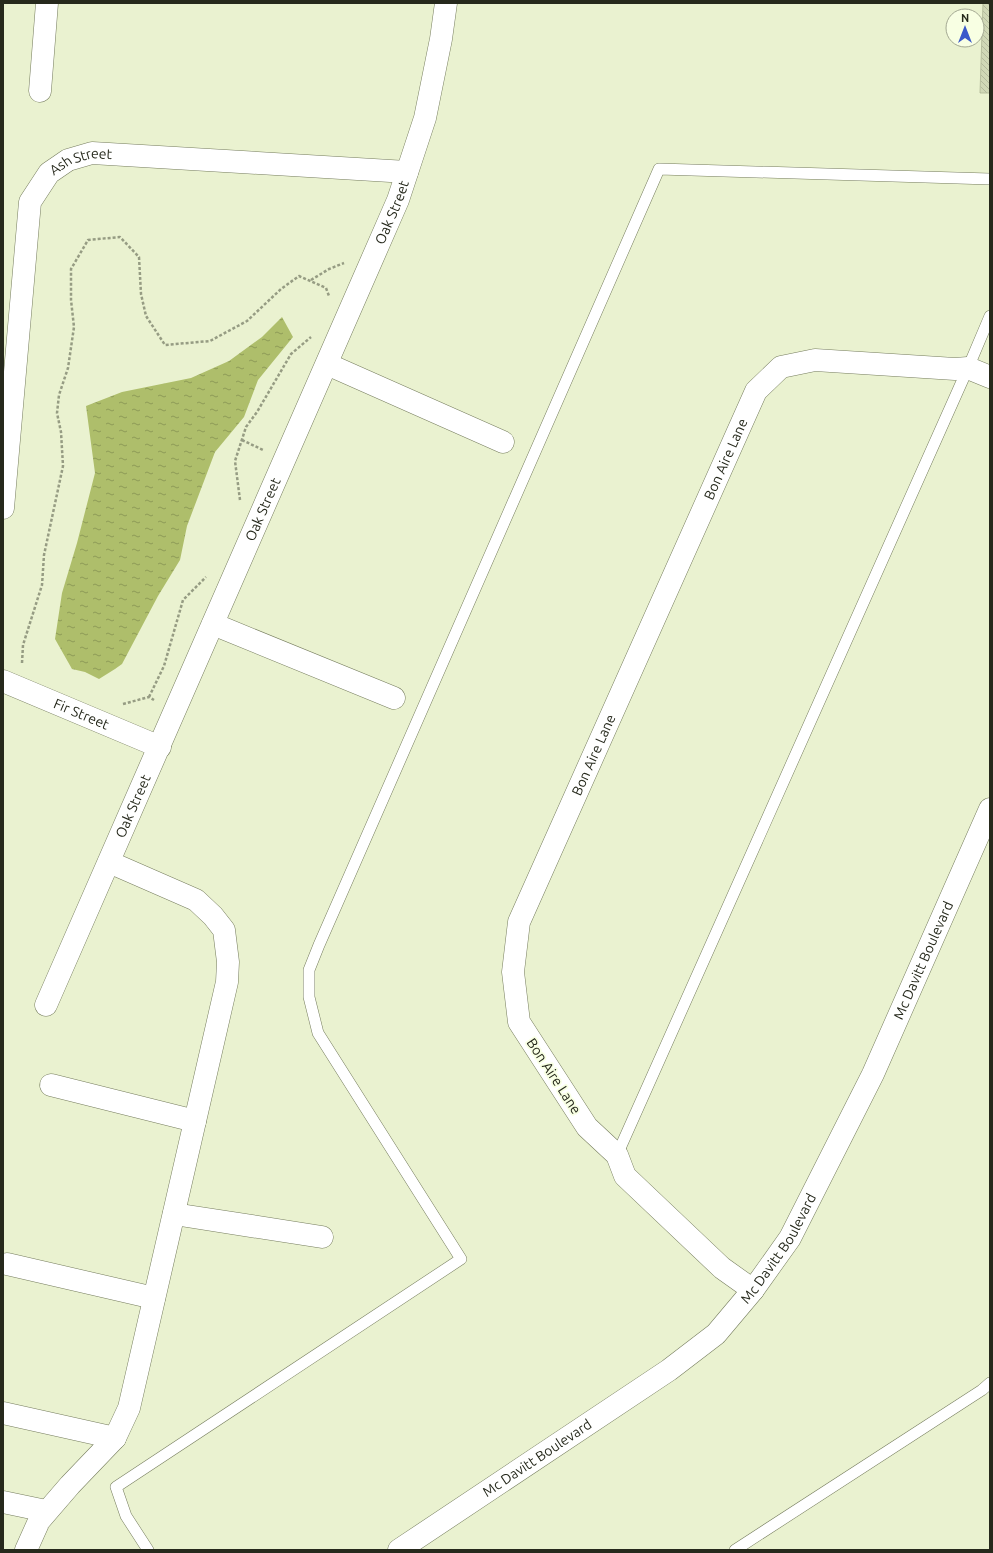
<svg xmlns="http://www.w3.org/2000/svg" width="993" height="1553" font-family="Ubuntu,sans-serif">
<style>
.water{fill:url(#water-ripples)}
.building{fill:url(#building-back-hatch);stroke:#b7bf9e}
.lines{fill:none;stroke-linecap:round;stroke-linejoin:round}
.service-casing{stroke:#767d5e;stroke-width:12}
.minor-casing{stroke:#767d5e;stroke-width:23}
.tertiary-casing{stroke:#767d5e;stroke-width:23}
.path{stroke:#969c83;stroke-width:2.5;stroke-dasharray:3 2;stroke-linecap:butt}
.service{stroke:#fff;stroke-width:11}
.minor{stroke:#fff;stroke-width:22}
.tertiary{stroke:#fff;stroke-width:22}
.labels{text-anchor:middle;stroke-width:3.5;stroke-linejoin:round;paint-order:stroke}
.street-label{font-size:14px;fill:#26291c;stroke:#f8ffe3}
</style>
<defs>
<pattern id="water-ripples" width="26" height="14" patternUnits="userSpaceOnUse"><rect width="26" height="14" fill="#aebe6b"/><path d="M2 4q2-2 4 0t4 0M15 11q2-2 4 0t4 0" fill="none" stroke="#8d9a57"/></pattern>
<pattern id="building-back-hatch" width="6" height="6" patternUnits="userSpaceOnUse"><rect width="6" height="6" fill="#d0d8b6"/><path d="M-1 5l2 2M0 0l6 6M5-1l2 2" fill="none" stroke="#b2b99c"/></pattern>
</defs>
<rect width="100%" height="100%" fill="#eaf2d0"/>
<path class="water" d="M282,317L293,337L258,380L244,417L215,452L187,526L180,560L158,596L122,664L115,669L99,679L85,672L72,669L55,639L62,593L77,543L95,473L86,406L122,392L191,378L229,361L262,337Z"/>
<path class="building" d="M983,3H990V93H980Z"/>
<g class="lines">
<g class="service-casing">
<g id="service">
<path d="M617,1155L968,368L990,316"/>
<path d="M148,1550L126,1516L116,1487L461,1259L318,1033L309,997V970L319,945L659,169L990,179"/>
<path d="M735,1550L982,1390L990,1383"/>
</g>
</g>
<g class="minor-casing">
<g id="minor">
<path d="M40,91L47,3"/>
<path d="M327,364L503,442"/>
<path id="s1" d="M3,508L30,202L49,173L68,160L92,153L407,172"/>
<path d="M213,624L394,698"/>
<path id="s2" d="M3,681L160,747"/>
<path id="s3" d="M46,1005L398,200L425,118L441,39L446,3"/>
<path d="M51,1085L195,1121"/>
<path d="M174,1214L322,1237"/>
<path d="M7,1264L154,1298"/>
<path id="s4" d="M753,1290L722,1268L625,1176L617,1155L587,1127L519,1022L513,972L519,922L756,391L781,367L815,360L955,369L968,368L990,377"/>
<path d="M3,1413L115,1438"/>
<path d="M3,1502L46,1511"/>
<path d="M26,1550L39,1521L70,1485L115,1438L129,1408L227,982L228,962L224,930L213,916L196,900L109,862"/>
</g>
</g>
<g class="tertiary-casing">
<g id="tertiary">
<path id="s5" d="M399,1550L669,1370L716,1334L753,1290L790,1238L873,1074L990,809"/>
</g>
</g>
<g class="path">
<path d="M311,280L329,269L344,263"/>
<path d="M242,440L263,450"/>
<path d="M240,500L235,461L246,427L257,412L291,354L311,337"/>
<path d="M22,663L23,645L42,585L44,555L63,466L61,432L57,413L59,395L68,368L74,327L71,300V269L88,240L120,237L139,257L141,294L146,316L165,345L210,341L247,321L281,289L299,276L326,288L329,296"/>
<path d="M149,697L164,666L183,600L206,577"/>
<path d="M123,704L149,697L154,700"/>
</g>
<use href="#service" class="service"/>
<use href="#minor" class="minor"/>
<use href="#tertiary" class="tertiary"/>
</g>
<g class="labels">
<g class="street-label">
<text dy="5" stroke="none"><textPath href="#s1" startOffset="377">Ash Street</textPath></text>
<text dy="5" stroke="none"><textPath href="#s3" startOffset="865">Oak Street</textPath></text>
<text dy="5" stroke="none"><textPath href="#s4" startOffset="968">Bon Aire Lane</textPath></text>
<text dy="5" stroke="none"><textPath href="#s3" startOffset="541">Oak Street</textPath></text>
<text dy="5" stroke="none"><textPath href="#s2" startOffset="85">Fir Street</textPath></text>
<text dy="5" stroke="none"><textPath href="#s4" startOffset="644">Bon Aire Lane</textPath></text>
<text dy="5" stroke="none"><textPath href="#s3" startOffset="217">Oak Street</textPath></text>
<text dy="5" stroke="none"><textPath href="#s5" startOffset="813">Mc Davitt Boulevard</textPath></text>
<text transform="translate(554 1076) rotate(57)" y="5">Bon Aire Lane</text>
<text dy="5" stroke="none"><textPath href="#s5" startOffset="490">Mc Davitt Boulevard</textPath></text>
<text dy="5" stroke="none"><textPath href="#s5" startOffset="166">Mc Davitt Boulevard</textPath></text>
</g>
</g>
<rect width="993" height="1553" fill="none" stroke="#26291c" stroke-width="8"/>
<g transform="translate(965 28)"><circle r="19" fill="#f8ffe3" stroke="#a4a993"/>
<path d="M0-3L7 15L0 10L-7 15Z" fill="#3a58ca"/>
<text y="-6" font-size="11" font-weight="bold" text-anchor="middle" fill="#26291c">N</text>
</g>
</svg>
